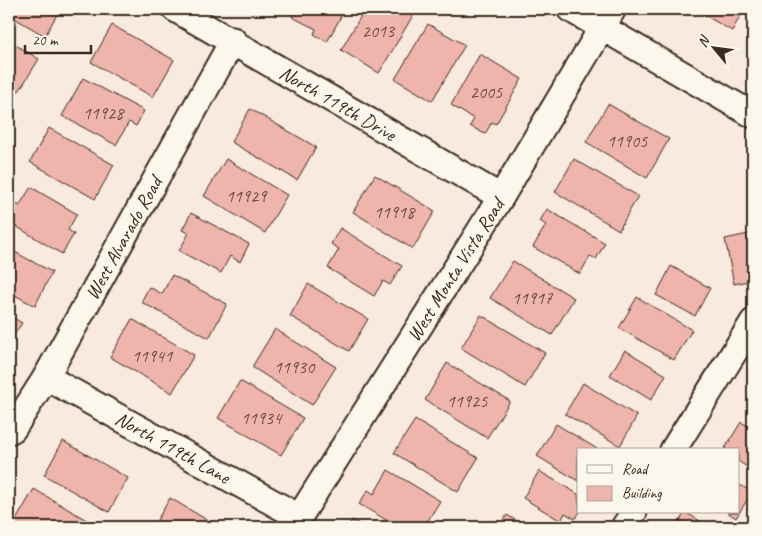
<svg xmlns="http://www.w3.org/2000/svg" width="762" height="536" font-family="Caveat,sans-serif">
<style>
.building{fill:#efb4ab;stroke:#3b2a1e}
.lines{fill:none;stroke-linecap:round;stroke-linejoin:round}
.street-casing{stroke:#3b2a1e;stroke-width:29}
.street{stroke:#fbf7ec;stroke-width:25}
.labels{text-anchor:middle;stroke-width:4;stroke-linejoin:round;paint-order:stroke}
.number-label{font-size:18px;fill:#684c41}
.street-label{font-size:20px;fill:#3b2a1e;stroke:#fbf7ec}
</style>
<rect width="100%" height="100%" fill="#f9eadf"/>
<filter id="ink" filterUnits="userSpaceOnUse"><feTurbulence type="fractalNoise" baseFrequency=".02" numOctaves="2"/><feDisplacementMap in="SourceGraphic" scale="10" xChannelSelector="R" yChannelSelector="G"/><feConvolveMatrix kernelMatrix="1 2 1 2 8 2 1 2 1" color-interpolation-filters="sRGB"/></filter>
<g filter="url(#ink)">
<g class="building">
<path d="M9,9H60L45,36L9,15Z"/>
<path d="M296,9H345L327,42L314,34L316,29L292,17Z"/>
<path d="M365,9H410L415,12L379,73L341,50Z"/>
<path d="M694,9H744L732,31Z"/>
<path d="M428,24L465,45L432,101L395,79Z"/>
<path d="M112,25L174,60L153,97L91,62Z"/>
<path d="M9,41L39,59L19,91L9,85Z"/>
<path d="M480,54L522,79L496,124L492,122L485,134L470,126L474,119L451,105Z"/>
<path d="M83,78L144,111L136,126L129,122L116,145L62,116Z"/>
<path d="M608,104L669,139L647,178L586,142Z"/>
<path d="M250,109L316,147L297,180L231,142Z"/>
<path d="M49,128L114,165L95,199L30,162Z"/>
<path d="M226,159L287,195L265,233L204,196Z"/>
<path d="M574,159L638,196L619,230L555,192Z"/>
<path d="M375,175L435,211L413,249L353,212Z"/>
<path d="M31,187L77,214L68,230L74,234L62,254L9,222V207L12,201L19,206Z"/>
<path d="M547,209L605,243L596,259L590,256L580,274L533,247L546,225L540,221Z"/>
<path d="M191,213L249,244L240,262L230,256L221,273L179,251L189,233L182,230Z"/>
<path d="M340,228L402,266L390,285L383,281L374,296L328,268L339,249L331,244Z"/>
<path d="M753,233V280L734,284L725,239Z"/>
<path d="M9,249L52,272L35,306L9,292Z"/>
<path d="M513,261L574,298L552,335L490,298Z"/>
<path d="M671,266L710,288L695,316L656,295Z"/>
<path d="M172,275L227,304L209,338L141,302L149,287L162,294Z"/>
<path d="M308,284L368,319L349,351L290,316Z"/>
<path d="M637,297L692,330L674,360L619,328Z"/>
<path d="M9,315L22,323L9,342Z"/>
<path d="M481,315L545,353L525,387L461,348Z"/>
<path d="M132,319L194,355L172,393L110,357Z"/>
<path d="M275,329L336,367L312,405L252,367Z"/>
<path d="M625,350L666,375L651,400L610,375Z"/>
<path d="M447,363L510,401L487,438L425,400Z"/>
<path d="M240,381L303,418L281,455L218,418Z"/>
<path d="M583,383L637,416L620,446L565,414Z"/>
<path d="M415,420L478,458L458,492L394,453Z"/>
<path d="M741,422L753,429V471L738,461V450H724Z"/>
<path d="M556,424L599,450H578V481L537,456Z"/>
<path d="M63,441L128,478L109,512L44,475Z"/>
<path d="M388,470L440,501L424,527H398L359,504L368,490L374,494Z"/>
<path d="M539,471L578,494L580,512L575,519L565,513L561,521L523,498Z"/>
<path d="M738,484L752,492L736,518L727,512H738Z"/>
<path d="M34,489L95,525L94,527H12Z"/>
<path d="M170,498L219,527H153Z"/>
<path d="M685,512L710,527H676Z"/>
<path d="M507,515L527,527H499Z"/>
<path d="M352,520L364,527H348Z"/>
</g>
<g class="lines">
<g class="street-casing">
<g id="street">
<path id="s1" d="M175,9L501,197"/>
<path d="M570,9L753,115"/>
<path id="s2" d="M46,377L299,517"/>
<path id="s3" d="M9,431L13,429L46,377L233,40"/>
<path d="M673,450L753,322"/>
<path id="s4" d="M293,527L501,197L613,9"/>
<path d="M624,527L634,512"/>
</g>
</g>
<use href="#street" class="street"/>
</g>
</g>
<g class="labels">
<g class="number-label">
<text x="378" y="37">2013</text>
<text x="486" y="98">2005</text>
<text x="103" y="119">11928</text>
<text x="627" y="147">11905</text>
<text x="246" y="202">11929</text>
<text x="394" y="218">11918</text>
<text x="532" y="304">11917</text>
<text x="152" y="362">11941</text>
<text x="294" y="373">11930</text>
<text x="467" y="407">11925</text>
<text x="261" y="424">11934</text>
</g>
<g class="street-label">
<text dy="7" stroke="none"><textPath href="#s1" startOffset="188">North 119th Drive</textPath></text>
<text dy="7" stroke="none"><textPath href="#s3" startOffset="225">West Alvarado Road</textPath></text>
<text dy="7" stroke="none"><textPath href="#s4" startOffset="304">West Monta Vista Road</textPath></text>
<text dy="7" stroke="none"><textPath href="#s2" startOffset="145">North 119th Lane</textPath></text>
</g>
</g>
<rect width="762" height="536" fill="none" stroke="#fbf7ec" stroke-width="30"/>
<rect x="15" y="15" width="732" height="506" fill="none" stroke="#3b2a1e" stroke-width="2" filter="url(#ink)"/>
<rect x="577" y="448" width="162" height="65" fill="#fbf7ec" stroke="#aea59a"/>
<rect x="587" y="465" width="25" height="8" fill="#fbf7ec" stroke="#aea59a"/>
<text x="622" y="474" font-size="15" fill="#3b2a1e">Road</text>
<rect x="587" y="486" width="25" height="15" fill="#efb4ab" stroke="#aea59a"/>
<text x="622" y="498" font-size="15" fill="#3b2a1e">Building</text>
<g transform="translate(714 48) rotate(299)" stroke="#fbf7ec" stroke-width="4" paint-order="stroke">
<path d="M0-4L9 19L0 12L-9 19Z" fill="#3b2a1e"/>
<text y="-8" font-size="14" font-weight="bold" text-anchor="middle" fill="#3b2a1e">N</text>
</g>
<path d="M25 45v8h66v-8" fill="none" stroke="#3b2a1e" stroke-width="2.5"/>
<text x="32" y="45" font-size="15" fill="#3b2a1e" stroke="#fbf7ec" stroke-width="4" paint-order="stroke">20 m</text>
</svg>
